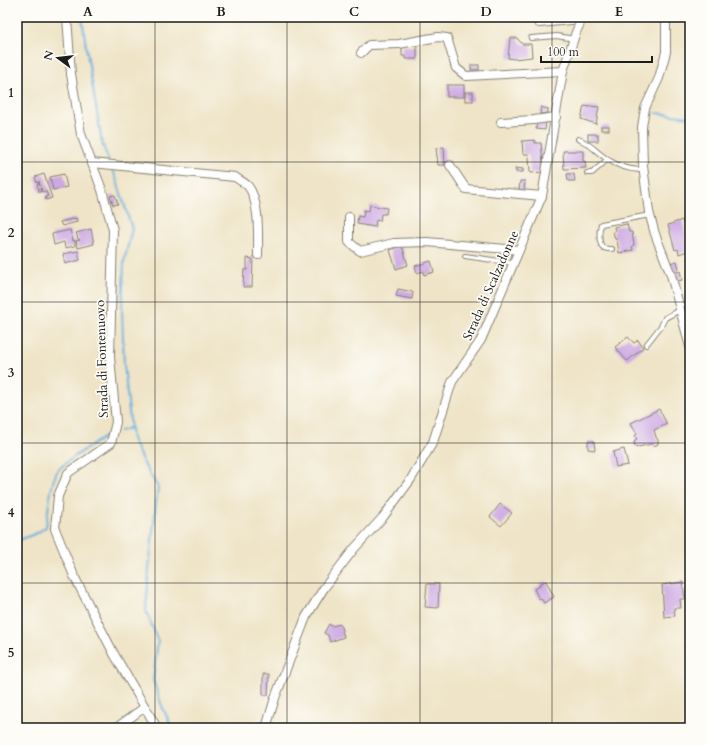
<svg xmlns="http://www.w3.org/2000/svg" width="707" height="745" font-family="Cardo,serif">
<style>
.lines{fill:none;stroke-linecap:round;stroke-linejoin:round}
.stream{stroke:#66aedd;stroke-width:2}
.building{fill:#cda8e3}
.service-casing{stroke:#868072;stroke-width:6}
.minor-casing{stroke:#868072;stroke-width:10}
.service{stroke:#fff;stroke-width:4}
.minor{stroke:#fff;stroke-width:8}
.grid{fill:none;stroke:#1c1c1c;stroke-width:1;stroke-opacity:0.55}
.labels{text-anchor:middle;stroke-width:3.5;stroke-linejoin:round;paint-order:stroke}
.street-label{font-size:13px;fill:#1c1c1c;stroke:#fdfcf7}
.neatline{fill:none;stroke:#1c1c1c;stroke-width:1.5}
.grid-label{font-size:13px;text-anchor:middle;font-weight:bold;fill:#1c1c1c}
</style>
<rect width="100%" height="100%" fill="#fdfcf7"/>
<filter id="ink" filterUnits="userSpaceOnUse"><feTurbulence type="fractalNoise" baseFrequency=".025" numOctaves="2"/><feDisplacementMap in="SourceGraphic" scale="8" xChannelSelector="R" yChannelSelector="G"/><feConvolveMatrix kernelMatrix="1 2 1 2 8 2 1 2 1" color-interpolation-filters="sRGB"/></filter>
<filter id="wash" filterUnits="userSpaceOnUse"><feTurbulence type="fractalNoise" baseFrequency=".012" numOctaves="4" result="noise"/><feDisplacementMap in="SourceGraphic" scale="16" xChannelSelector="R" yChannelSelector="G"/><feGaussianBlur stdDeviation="0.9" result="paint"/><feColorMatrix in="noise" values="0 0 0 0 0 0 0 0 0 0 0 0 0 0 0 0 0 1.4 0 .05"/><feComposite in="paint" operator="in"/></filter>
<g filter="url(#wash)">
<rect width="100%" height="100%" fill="#efe4c7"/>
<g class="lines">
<g class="stream">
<path d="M82,17L86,47L102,143L109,161"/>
<path d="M657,113L690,117"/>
<path d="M112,168L117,181L132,229L124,262L122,311L124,365L132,439L146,468L158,487L149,568L146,611L158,641L153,680L162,706L172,728"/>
<path d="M120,431L130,428"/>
<path d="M17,541L37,533L46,527C48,513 50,484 57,472C65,460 94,445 107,435"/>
</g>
</g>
<g id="blocks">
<g class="building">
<path d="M510,38H517L522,44H531L532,57L514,59L508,58Z"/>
<path d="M402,46H417V59H405V56H402Z"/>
<rect x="471" y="65" width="8" height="5"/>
<rect x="447" y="85" width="17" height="12"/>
<rect x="465" y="92" width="8" height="9"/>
<path d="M584,106L590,107V106L599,107L596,124L581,119Z"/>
<path d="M541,107L548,109V113L540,114Z"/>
<path d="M546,122L545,130L536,129L537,123Z"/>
<rect x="601" y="126" width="8" height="4"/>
<rect x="588" y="134" width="10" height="7"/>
<path d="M535,140V143H541L544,172L530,173L529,157L528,154H523L522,141Z"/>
<path d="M444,147L445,165H438L436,148Z"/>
<path d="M563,151H583V161H585L586,168L564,169Z"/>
<path d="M515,168L523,169V172H516Z"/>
<path d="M44,174L52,198L46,200L45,197L48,196L46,191L42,192L41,188H40L41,192H39L37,184H39L40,186L39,181V183H37L35,177Z"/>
<path d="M64,174L67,187L53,190L50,177Z"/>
<path d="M567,174H574L575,181H568Z"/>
<path d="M520,181H525L524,190L519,189Z"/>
<path d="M115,195L118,204L113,205L110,196Z"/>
<path d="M370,205L387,208L386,214H381L380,221L376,220L375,227L357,224L358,216L363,217L364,210L369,211Z"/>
<path d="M76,218L77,222L62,226L60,222Z"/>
<path d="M682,220L690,250L679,254L678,249L675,250L668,225Z"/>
<path d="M627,224L629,232H632L634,245L632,246L633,250L619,253L617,239H615L613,232L615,231L614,227Z"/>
<path d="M91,229L94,244L78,248L76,241L80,240L78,239L76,233Z"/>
<path d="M70,230L73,241L75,240V246L65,248L64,242L54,245L52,234Z"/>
<path d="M402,246L408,265L396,269L390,250Z"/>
<path d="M78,251L80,260L65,264L63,254Z"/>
<path d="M247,258L253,259L252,287H243L244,270H247Z"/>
<path d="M431,261L434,272L424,275L423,271L417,273L415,266Z"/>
<path d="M677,261L679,269L672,271L670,263Z"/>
<path d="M680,271L682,280L675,282L673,273Z"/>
<path d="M398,289L413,292L412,299L396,296Z"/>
<path d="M628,337L634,343L638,340L643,348L627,361L615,347Z"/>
<path d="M659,409L667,424L654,430L656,437L658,440V444L654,446L651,444L638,447L635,446L634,443L635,440L637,439L635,436L637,434L631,423Z"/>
<path d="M588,441H594L595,450L588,449Z"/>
<path d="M624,449L628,465L616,467L613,452Z"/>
<path d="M500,504L512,513L501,526L490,517Z"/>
<path d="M546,581L554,597L544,603L541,598L539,599L534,589L540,586L539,584Z"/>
<path d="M683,582L685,599H680L681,608H674L675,616L664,617L662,585Z"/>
<path d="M427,584H439L438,608L425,607Z"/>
<path d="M329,624L332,626L340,624L344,637L330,642L328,635L324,633Z"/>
<path d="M263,674H269L268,695H263Z"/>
</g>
</g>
</g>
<g filter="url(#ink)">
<use href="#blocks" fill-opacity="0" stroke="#868072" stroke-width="1"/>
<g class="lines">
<g class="service-casing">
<g id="service">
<path d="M531,38L557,36L574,39"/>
<path d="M578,139C587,142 592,147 599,153C612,164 626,170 643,170"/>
<path d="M587,173H592L608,159"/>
<path d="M612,249C610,249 606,249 604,248C598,245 599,230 601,224L650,215"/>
<path d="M465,256L513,263"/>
<path d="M646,345L661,326L665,318L680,310"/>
</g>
</g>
<g class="minor-casing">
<g id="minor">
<path d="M67,17L71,74L81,134L102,190L113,230L110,357L116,422L111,443L68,473L58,496L55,529L74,576L114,654L157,728"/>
<path d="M666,17V52L659,78L645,108L642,127L643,166L649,212L655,234L671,275L690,347"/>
<path d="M539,23L582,19"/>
<path d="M361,53L369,45L399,44L438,37L447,38L456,68L466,76L563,71"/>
<path d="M501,122L534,120L556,117"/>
<path d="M92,163L235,177C239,180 245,183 248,186C260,201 258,237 258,255"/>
<path d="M450,165L466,189L542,196"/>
<path d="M349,217V242L360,251L394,243L427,242L519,250"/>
<path d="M116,728L145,707"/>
<path d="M266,728L275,698L306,617L324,588L353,550L384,516L411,479L433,442L452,382L481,340L542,196L563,71L576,32L583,17"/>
</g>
</g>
<use href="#service" class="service"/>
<use href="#minor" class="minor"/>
</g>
</g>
<path class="grid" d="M155,17V728M287,17V728M420,17V728M552,17V728M17,162H690M17,302H690M17,443H690M17,583H690"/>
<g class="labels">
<g class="street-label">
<text transform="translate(490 285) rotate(-66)" y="5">Strada di Scalzadonne</text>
<text transform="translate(101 359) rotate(-92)" y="5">Strada di Fontenuovo</text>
</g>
</g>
<rect width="707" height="745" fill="none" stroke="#fdfcf7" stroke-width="44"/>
<g transform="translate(58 58) rotate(285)" stroke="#fdfcf7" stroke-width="3" paint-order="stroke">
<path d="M0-3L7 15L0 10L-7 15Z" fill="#1c1c1c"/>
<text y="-6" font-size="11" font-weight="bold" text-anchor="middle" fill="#1c1c1c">N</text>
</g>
<path d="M541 56v6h111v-6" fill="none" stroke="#1c1c1c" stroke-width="2"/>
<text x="547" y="56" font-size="12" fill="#1c1c1c" stroke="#fdfcf7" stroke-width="3" paint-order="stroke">100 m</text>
<rect x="22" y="22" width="663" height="701" class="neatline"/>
<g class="grid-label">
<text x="88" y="16">A</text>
<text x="221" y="16">B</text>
<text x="354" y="16">C</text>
<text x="486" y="16">D</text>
<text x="619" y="16">E</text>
<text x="11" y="97">1</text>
<text x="11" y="237">2</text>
<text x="11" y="377">3</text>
<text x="11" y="517">4</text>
<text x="11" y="657">5</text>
</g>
</svg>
